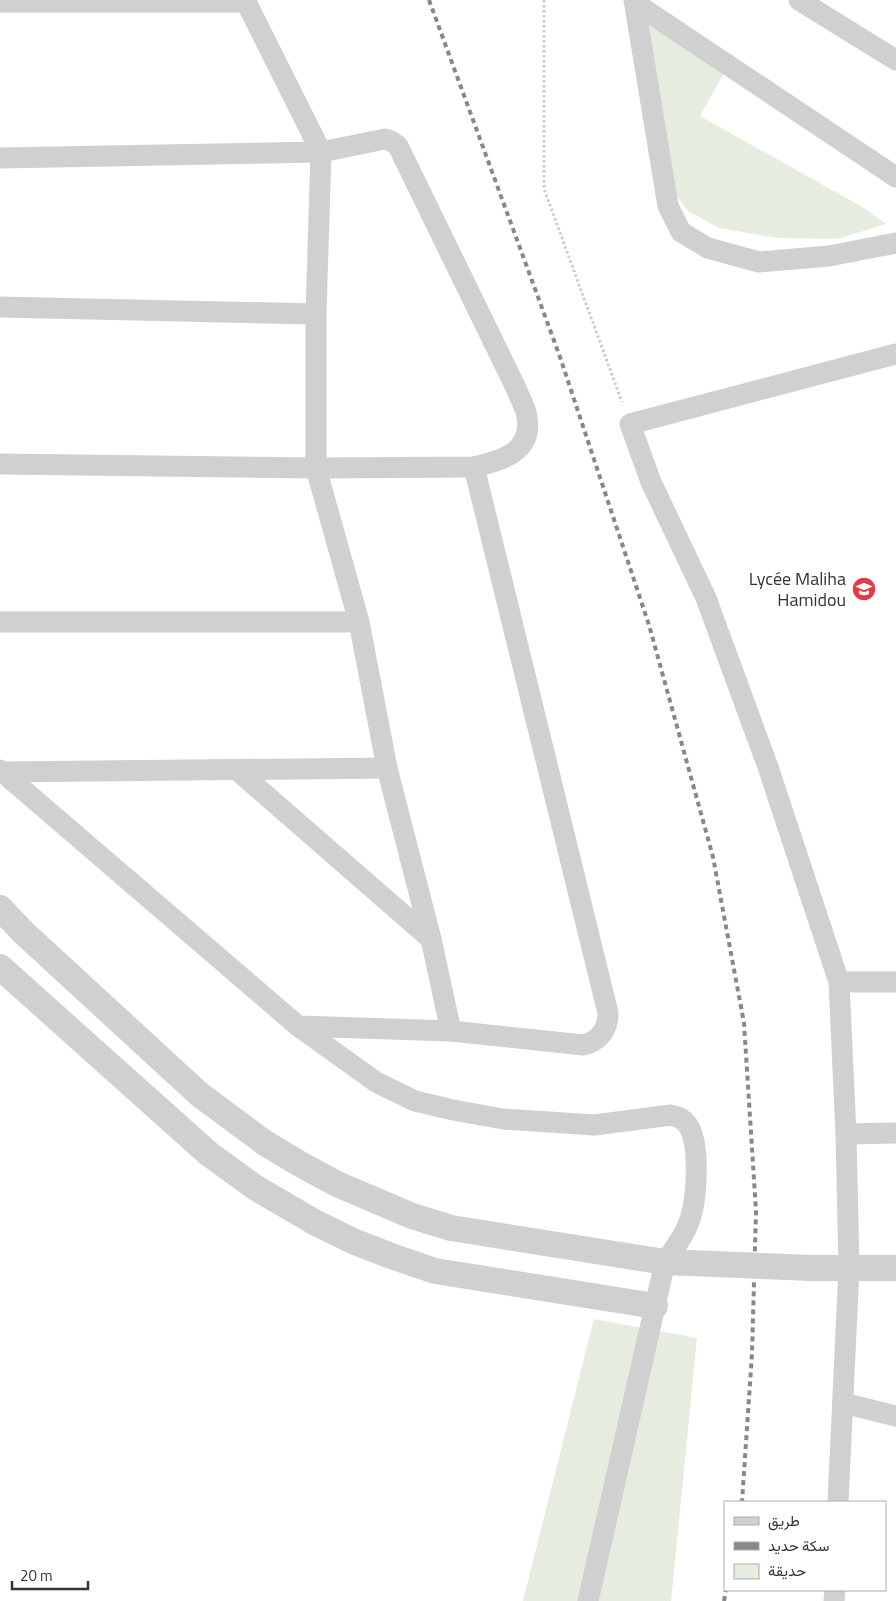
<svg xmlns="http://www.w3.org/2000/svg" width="896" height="1601" font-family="'Titillium Web',Vazirmatn,sans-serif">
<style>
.green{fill:#e6ecdf}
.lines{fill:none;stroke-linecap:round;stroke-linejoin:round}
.path{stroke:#cdcdcd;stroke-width:3;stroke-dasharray:2.5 2.5;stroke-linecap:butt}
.minor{stroke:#d0d0d0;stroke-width:21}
.tertiary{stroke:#d0d0d0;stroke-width:26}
.rail{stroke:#888;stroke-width:4;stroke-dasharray:5 4;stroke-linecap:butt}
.tertiary-bridge{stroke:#d0d0d0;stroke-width:26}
.labels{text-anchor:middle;stroke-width:5;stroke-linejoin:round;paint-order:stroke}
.poi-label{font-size:18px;fill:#333;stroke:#fff;text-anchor:end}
</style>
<rect width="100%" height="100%" fill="#fff"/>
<g class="green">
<path d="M639,16L724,73L700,116L864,208L886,224L837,239L778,238L719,228L688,211L673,191Z"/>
<path d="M594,1319L697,1338L671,1601H523Z"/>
</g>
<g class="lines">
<path class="path" d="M544,0V189L622,402"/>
<g class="minor">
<path d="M245,0L321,152L316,314V468L359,622L387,768L431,939L451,1031"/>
<path d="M634,0L668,206L681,232L708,248L759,262L829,256L896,243"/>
<path d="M799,0L896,60"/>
<path d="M0,2H246"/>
<path d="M635,3L896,177"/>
<path d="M0,158L321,152L385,139L391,141L398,146L516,388C519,397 526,407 527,417C533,452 501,461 474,467L316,468L0,464"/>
<path d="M0,307L316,314"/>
<path d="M0,622H359"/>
<path d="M0,770L298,1026L376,1082L415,1101L453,1110L503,1119L594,1125L671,1115C677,1117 683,1118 687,1124C701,1142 697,1201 689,1222C684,1237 673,1250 665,1262L588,1601"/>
<path d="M237,770L431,939"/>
<path d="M2,772L387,768"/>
<path d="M839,982H896"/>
<path d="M298,1026L451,1031L583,1045C599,1041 608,1030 608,1013L474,467"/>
<path d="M846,1134L896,1133"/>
<path d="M843,1403L896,1416"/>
<path d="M838,1502L849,1268L846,1134L839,982L768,767L706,598L651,482L630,424L896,354"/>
<path d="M834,1601L835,1590"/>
</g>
<g class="tertiary">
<path d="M0,908L24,933L199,1094L265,1143L300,1164L337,1184L412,1216L451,1228L665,1262"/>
<path d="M0,967L209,1154L256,1188L316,1223L355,1242L394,1257L435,1271L655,1306"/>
<path d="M811,1268H896"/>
</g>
<g class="rail">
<path d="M429,0L560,357L649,625L713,857L744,1023L756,1211L752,1354L742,1502"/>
<path d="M724,1601L726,1590"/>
</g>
<path class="tertiary-bridge" d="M665,1262L811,1268"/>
</g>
<defs>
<g id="school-disc" transform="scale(1.25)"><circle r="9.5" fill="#e63946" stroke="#fff"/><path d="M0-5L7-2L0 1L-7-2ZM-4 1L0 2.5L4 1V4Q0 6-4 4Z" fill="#fff"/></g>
</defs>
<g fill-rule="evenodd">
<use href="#school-disc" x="864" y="589"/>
</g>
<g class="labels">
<g class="poi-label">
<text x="846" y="585">Lycée Maliha<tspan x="846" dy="21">Hamidou</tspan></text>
</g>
</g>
<rect x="724" y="1501" width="162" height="90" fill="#ffffff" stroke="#adadad"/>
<rect x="734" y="1517" width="25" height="8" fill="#d0d0d0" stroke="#adadad"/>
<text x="768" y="1526" font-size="15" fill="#333333">طريق</text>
<rect x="734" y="1542" width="25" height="8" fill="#888888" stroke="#adadad"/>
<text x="768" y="1551" font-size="15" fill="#333333">سكة حديد</text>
<rect x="734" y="1564" width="25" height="15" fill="#e6ecdf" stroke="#adadad"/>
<text x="768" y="1576" font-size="15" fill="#333333">حديقة</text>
<path d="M12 1581v8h76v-8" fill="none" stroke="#333333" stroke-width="2.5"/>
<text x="20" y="1581" font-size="15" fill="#333333" stroke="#ffffff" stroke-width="4" paint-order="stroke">20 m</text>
</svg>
